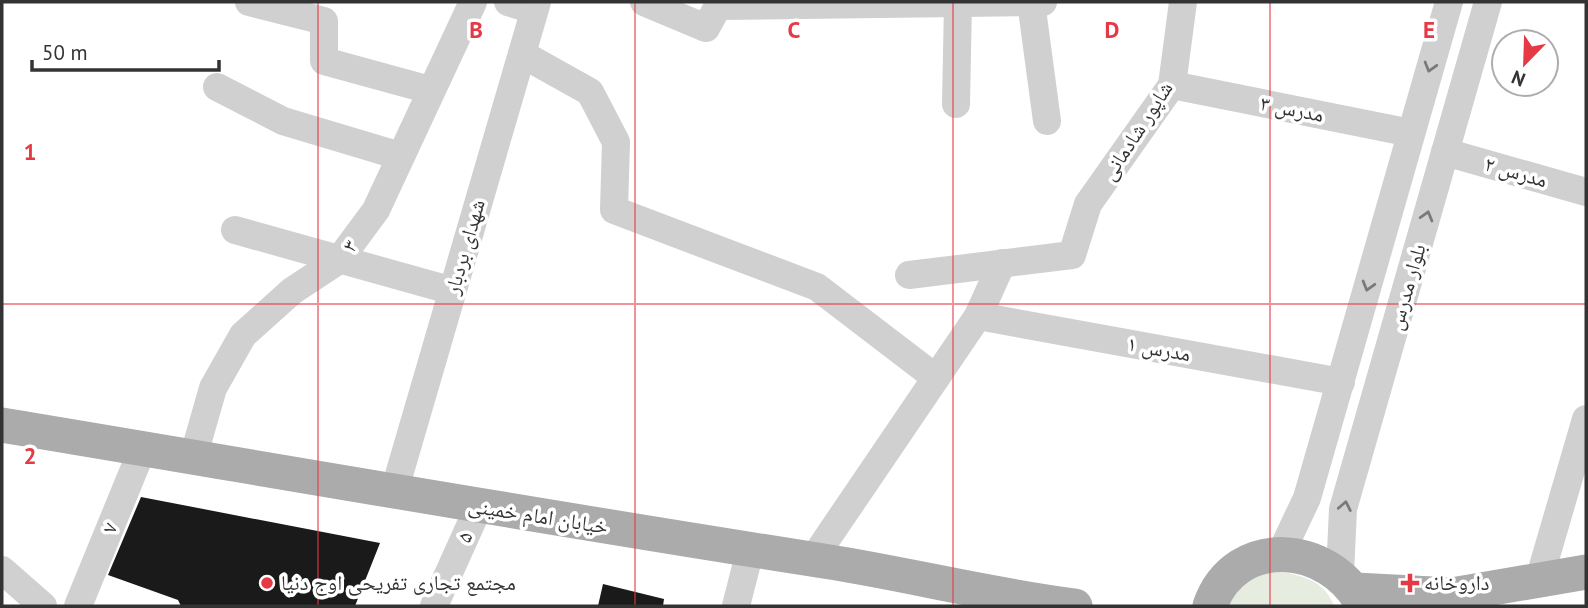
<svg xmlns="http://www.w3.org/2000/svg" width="1588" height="608" font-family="'PT Sans','Noto Naskh Arabic',sans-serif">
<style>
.green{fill:#e6ecdf}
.building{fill:#1a1a1a}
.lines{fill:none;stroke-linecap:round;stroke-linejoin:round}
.minor{stroke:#d0d0d0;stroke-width:28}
.major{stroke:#ababab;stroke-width:35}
.oneway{stroke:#7a7a7a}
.grid{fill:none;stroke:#e63946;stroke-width:2;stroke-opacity:0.55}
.poi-dot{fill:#e63946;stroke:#fff;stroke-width:2.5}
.labels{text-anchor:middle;stroke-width:7;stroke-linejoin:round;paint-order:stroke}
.street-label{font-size:21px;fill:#333;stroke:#fff}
.poi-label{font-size:21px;fill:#333;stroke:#fff;text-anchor:start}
.grid-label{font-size:23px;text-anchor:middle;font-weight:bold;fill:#e63946;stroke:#fff;stroke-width:7;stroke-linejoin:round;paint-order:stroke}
</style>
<rect width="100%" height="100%" fill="#fff"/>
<path class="green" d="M1272,570C1298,575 1324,578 1334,606H1227L1241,585Z"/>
<g class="building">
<path d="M141,497L380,543L355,606H181L178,600L108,575Z"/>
<path d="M603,584L664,599L663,606H598Z"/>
</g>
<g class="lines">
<g class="minor">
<path d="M249,2L324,21V61L430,90"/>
<path d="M508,2L534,10"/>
<path d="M644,2L706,28L718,6L1043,2"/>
<path d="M1031,2L1047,121"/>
<path d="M522,54L590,92L616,142L614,210L817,287L936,378"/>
<path d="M1172,85L1411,133"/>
<path d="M217,87L283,121L400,156"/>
<path d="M956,104L958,3"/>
<path d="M1445,152L1586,192"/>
<path d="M235,230L453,291"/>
<path d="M909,275L1072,255L1088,204L1172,85L1183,2"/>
<path d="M978,316L1341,382"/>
<path d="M193,458L213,388L243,335L292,291L339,260L376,210L473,2"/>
<path d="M394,492L537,2"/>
<path d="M1280,555L1307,498L1449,2"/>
<path d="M813,559L978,316L1002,263"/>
<path d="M2,570L43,606"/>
<path d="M1340,574L1343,509L1488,2"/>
<path d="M1539,580L1586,419"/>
<path d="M78,606L142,450"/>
<path d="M434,606L479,506"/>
<path d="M736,606L750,551"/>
</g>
<g class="major">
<path d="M2,425C272,470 541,517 811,559C900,572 986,595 1075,606"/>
<path d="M1355,590L1452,595L1586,572"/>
<path d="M1210,606C1235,534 1330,541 1363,606"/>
</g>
</g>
<defs><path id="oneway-chevron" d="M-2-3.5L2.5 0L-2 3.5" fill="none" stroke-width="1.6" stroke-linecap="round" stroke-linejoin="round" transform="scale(1.75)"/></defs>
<g class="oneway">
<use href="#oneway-chevron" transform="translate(1430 67) rotate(106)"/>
<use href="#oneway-chevron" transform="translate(1427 216) rotate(-74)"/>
<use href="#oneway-chevron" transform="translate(1368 286) rotate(106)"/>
<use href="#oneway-chevron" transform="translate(1345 506) rotate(-79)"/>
</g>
<path class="grid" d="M318,2V606M635,2V606M953,2V606M1270,2V606M2,304H1586"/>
<g class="poi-dot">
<circle cx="267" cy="583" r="7"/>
<path d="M1406.5 572.5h7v7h7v7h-7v7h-7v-7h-7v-7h7z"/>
</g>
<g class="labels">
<g class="street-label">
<text transform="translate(1292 109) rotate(11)" y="7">مدرس ۳</text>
<text transform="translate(1137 131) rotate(-57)" y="7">شاپور شادمانی</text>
<text transform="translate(1516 172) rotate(16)" y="7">مدرس ۲</text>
<text transform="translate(350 246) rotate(-54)" y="7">۳</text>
<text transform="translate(465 247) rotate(-74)" y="7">شهدای بردبار</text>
<text transform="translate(1407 287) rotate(-74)" y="7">بلوار مدرس</text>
<text transform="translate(1159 349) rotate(10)" y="7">مدرس ۱</text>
<text transform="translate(538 516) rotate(9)" y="7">خیابان امام خمینی</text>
<text transform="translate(110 528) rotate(-67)" y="7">۷</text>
<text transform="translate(465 537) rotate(-65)" y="7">۵</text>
</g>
<g class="poi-label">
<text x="281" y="590">مجتمع تجاری تفریحی اوج دنیا</text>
<text x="1424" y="590">داروخانه</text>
</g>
</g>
<g class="grid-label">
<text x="476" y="38">B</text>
<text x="794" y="38">C</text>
<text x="1112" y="38">D</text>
<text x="1429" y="38">E</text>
<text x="30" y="160">1</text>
<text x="30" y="464">2</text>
</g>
<rect width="1588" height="608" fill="none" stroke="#333333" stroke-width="7"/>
<g transform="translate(1525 63) rotate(203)"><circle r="33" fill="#ffffff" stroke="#adadad" stroke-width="2"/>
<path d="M0-5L12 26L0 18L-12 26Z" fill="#e63946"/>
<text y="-10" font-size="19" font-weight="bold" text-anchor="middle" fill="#333333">N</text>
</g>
<path d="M32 60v10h187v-10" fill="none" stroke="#333333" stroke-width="3.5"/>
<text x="42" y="60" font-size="21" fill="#333333" stroke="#ffffff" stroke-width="5" paint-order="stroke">50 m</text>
</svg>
